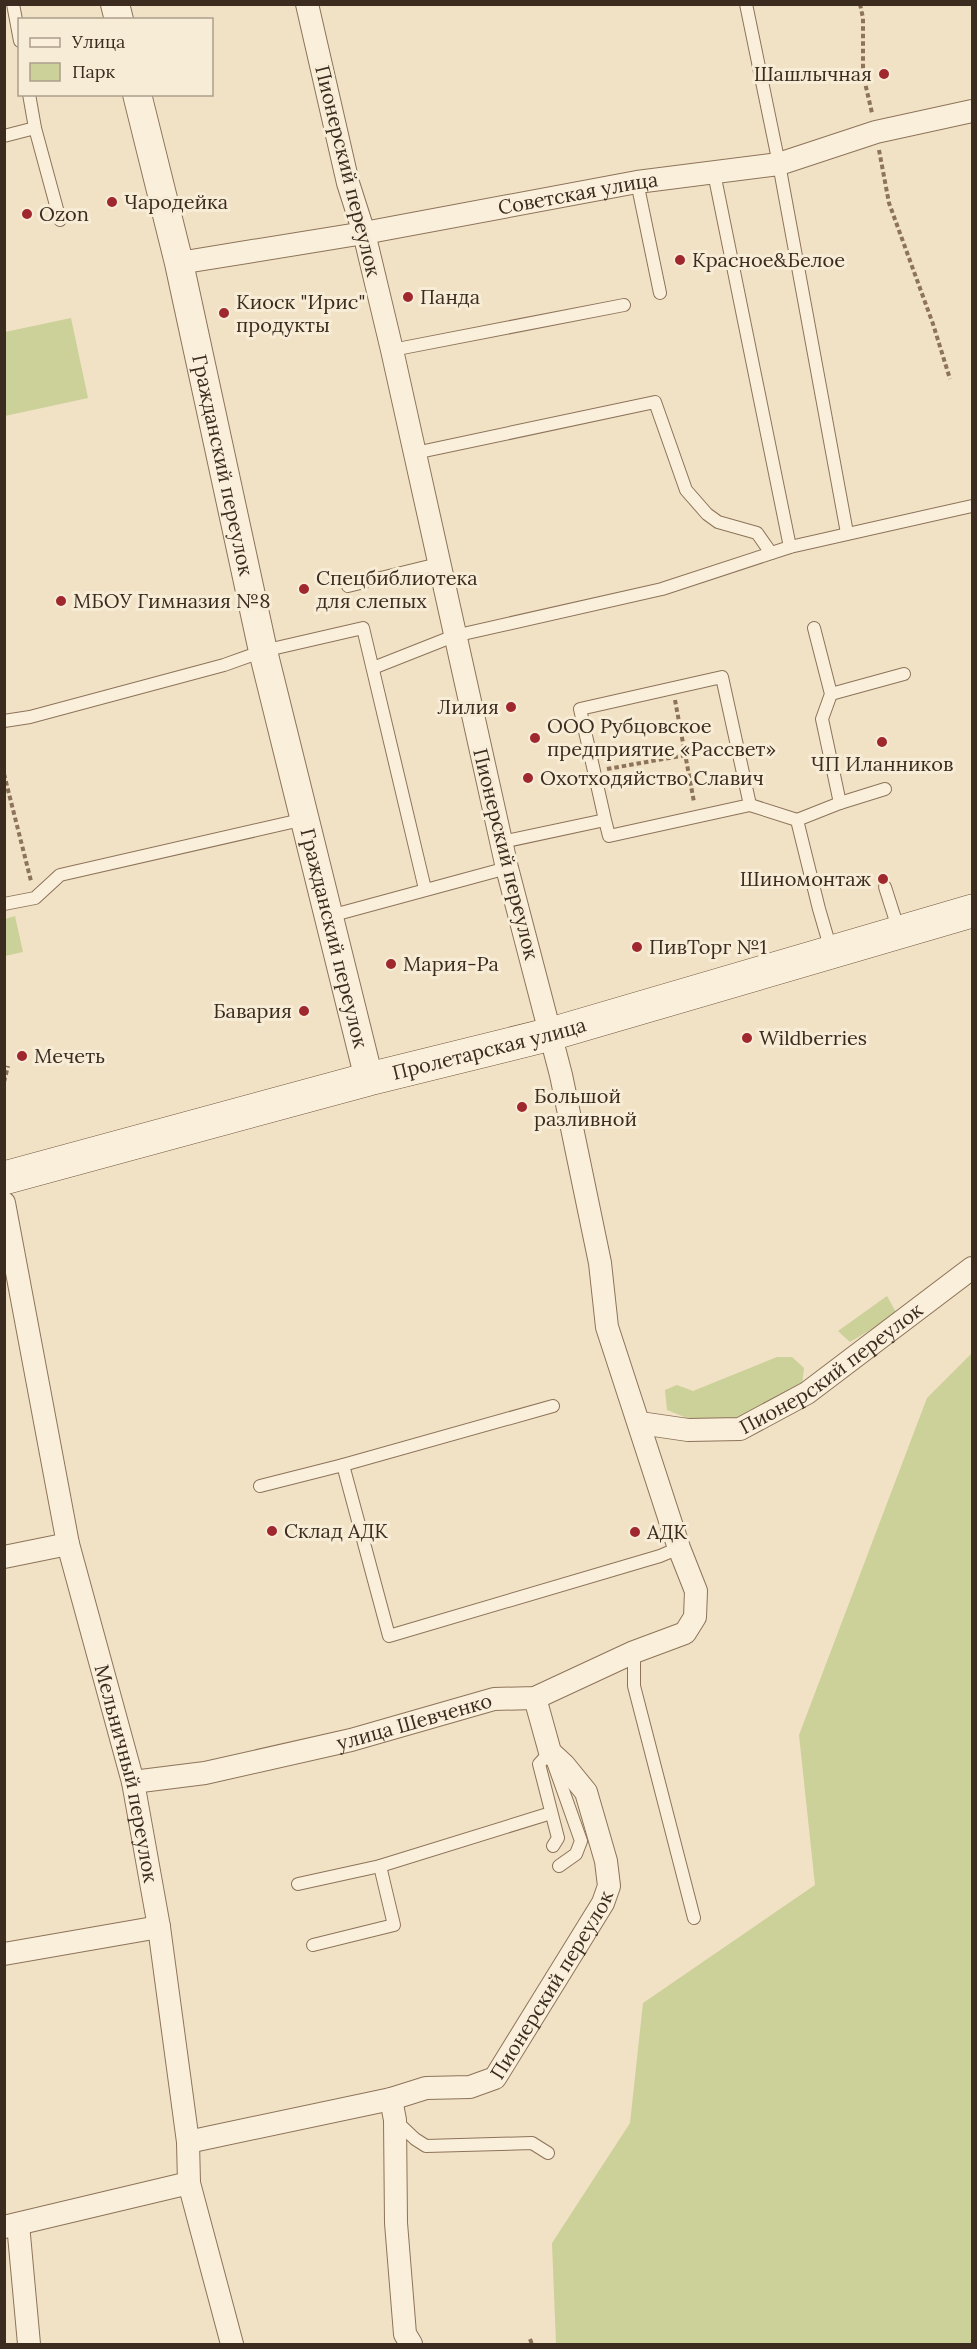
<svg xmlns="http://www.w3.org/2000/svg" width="977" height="2349" font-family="Lora,serif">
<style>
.green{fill:#ccd099}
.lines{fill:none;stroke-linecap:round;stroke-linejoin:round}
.service-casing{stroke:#8d735a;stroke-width:14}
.minor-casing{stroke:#8d735a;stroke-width:24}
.tertiary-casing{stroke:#8d735a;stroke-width:30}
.secondary-casing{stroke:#6f543d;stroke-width:34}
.path{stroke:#8d735a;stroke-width:4;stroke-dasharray:4.5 3;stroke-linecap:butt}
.service{stroke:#faefda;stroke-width:12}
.minor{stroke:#faefda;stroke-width:22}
.tertiary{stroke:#faefda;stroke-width:28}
.secondary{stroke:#faefda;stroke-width:33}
.poi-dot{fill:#9f272e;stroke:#f7ecd6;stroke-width:2}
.labels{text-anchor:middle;stroke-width:6;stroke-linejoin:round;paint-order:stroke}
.poi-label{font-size:20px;fill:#3c2c1f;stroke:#f7ecd6;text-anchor:start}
.street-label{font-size:20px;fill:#3c2c1f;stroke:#f7ecd6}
</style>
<rect width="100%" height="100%" fill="#f1e2c6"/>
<g class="green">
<path d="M71,318L88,398L5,416V332Z"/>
<path d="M15,916L23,952L5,956V919Z"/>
<path d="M887,1296L897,1314L850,1342L838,1331Z"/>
<path d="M972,1353V2344H556L552,2243L630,2123L643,2003L815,1885L799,1735L927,1398Z"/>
<path d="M777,1357H792L804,1368L802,1385L791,1388L756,1413L722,1423L687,1418L667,1410L665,1390L677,1385L693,1391Z"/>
</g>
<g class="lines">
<g class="service-casing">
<g id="service">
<path d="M13,4L20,41"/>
<path d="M746,4L779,164L847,533"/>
<path d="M35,128L60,220"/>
<path d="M4,136L35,128L29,94"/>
<path d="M714,173L790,547"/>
<path d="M637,182L660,293"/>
<path d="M392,350L624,305"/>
<path d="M415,453L655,402L686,490L707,514L718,522L757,533L771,553"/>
<path d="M348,586L438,564"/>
<path d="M814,628L831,694L822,719L840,803L797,820L819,909L831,950"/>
<path d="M373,668L454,636L662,589L790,547L972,506"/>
<path d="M831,694L904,674"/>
<path d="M4,721L30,717L224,665L263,651L363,628L425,889"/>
<path d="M840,803L885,789"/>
<path d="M750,805L797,820"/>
<path d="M502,842L605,820L609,836L750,805L722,677L580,709L605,820"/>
<path d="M885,887L899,931"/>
<path d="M4,904L35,898L60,875L305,819"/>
<path d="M330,916L507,868"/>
<path d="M553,1406L343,1465L389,1636L660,1556L679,1548"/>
<path d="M260,1486L343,1465"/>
<path d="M634,1652V1686L694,1918"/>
<path d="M550,1752L539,1764L558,1838L553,1846"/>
<path d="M553,1762L581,1841L576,1854L559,1866"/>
<path d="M298,1884L380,1866L551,1813"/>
<path d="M313,1945L394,1925L380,1866"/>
<path d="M396,2121L415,2139L426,2146L532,2143L548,2153"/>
</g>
</g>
<g class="minor-casing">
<g id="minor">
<path id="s1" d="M179,263L364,233L637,182L779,164L876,132L972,111"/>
<path id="s2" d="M4,1203L68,1544L133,1782L159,1927L188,2142L189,2183L232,2344"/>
<path id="s3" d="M640,1423L688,1430L740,1429L807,1393L972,1268"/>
<path d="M4,1557L68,1544"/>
<path id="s4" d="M133,1782L205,1773L351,1740L494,1699L535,1698L634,1652L685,1633L695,1617L696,1591L679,1548L607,1327L600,1263L561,1075L507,868L392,350L364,233L348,183L307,4"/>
<path d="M4,1954L159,1927"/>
<path d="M391,2099L395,2120L396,2223L405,2334L411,2344"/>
<path id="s5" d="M188,2142L391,2099L426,2088L470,2087L495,2078L603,1903L609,1886L606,1861L586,1792L564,1765L550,1752L535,1698"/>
<path d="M18,2224L29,2344"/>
<path d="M4,2227L189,2183"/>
</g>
</g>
<g class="tertiary-casing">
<g id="tertiary">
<path d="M115,4L119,20"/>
<path id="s6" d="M137,94L179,263L263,651L369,1079"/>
</g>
</g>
<g class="secondary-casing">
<g id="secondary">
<path id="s7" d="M4,1178L369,1079L551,1034L972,911"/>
</g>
</g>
<g class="path">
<path d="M860,4L863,18V74L872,113"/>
<path d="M879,150L889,203L933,324L950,379"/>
<path d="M675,700L694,802"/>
<path d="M607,769L686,755"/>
<path d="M4,774L31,881"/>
<path d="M4,1082L8,1066"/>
<path d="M4,1098V1105"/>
<path d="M530,2339L532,2344"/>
</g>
<use href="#service" class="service"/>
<use href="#minor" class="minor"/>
<use href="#tertiary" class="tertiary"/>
<use href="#secondary" class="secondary"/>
</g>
<g class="poi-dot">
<circle cx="884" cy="74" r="6"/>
<circle cx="112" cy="202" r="6"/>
<circle cx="27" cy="214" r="6"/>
<circle cx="680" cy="260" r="6"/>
<circle cx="408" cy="297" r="6"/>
<circle cx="224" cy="313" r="6"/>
<circle cx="304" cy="589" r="6"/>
<circle cx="61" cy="601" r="6"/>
<circle cx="511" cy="707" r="6"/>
<circle cx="535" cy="738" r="6"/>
<circle cx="882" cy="742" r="6"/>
<circle cx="528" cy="778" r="6"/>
<circle cx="883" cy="879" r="6"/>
<circle cx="637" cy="947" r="6"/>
<circle cx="391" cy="964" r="6"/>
<circle cx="304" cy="1011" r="6"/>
<circle cx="747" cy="1038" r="6"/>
<circle cx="22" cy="1056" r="6"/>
<circle cx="522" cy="1107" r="6"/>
<circle cx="272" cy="1531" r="6"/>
<circle cx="635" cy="1532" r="6"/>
</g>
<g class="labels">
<g class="poi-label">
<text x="872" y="81" text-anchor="end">Шашлычная</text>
<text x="124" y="209">Чародейка</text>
<text x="39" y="221">Ozon</text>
<text x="692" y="267">Красное&amp;Белое</text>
<text x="420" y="304">Панда</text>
<text x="236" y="309">Киоск "Ирис"<tspan x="236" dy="23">продукты</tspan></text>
<text x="316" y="585">Спецбиблиотека<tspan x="316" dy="23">для слепых</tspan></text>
<text x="73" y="608">МБОУ Гимназия №8</text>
<text x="499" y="714" text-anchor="end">Лилия</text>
<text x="547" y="733">ООО Рубцовское<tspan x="547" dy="23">предприятие «Рассвет»</tspan></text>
<text x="882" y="771" text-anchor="middle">ЧП Иланников</text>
<text x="540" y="785">Охотходяйство Славич</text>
<text x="871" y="886" text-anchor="end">Шиномонтаж</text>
<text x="649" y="954">ПивТорг №1</text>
<text x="403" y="971">Мария-Ра</text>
<text x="292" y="1018" text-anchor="end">Бавария</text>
<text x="759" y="1045">Wildberries</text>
<text x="34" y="1063">Мечеть</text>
<text x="534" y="1103">Большой<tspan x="534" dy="23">разливной</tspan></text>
<text x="284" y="1538">Склад АДК</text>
<text x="647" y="1539">АДК</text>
</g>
<g class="street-label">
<text transform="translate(348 171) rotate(76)" y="7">Пионерский переулок</text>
<text dy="7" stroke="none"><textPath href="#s1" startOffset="405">Советская улица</textPath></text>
<text dy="7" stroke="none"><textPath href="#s6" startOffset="381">Гражданский переулок</textPath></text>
<text transform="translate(506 854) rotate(76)" y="7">Пионерский переулок</text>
<text dy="7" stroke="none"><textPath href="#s6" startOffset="867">Гражданский переулок</textPath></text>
<text dy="7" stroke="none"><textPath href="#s7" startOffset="502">Пролетарская улица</textPath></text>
<text dy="7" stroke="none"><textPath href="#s3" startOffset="210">Пионерский переулок</textPath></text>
<text dy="7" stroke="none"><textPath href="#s4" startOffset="288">улица Шевченко</textPath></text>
<text dy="7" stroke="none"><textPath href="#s2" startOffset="584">Мельничный переулок</textPath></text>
<text dy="7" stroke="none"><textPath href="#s5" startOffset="424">Пионерский переулок</textPath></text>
</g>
</g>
<rect width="977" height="2349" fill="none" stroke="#3c2c1f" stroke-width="12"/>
<rect x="18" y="18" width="195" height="78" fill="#f7ecd6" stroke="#ac9f8d" stroke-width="1.5"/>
<rect x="30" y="38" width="30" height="9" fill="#faefda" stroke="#ac9f8d" stroke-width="1.5"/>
<text x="72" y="48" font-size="18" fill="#3c2c1f">Улица</text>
<rect x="30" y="63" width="30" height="18" fill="#ccd099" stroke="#ac9f8d" stroke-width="1.5"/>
<text x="72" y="78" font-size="18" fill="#3c2c1f">Парк</text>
</svg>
